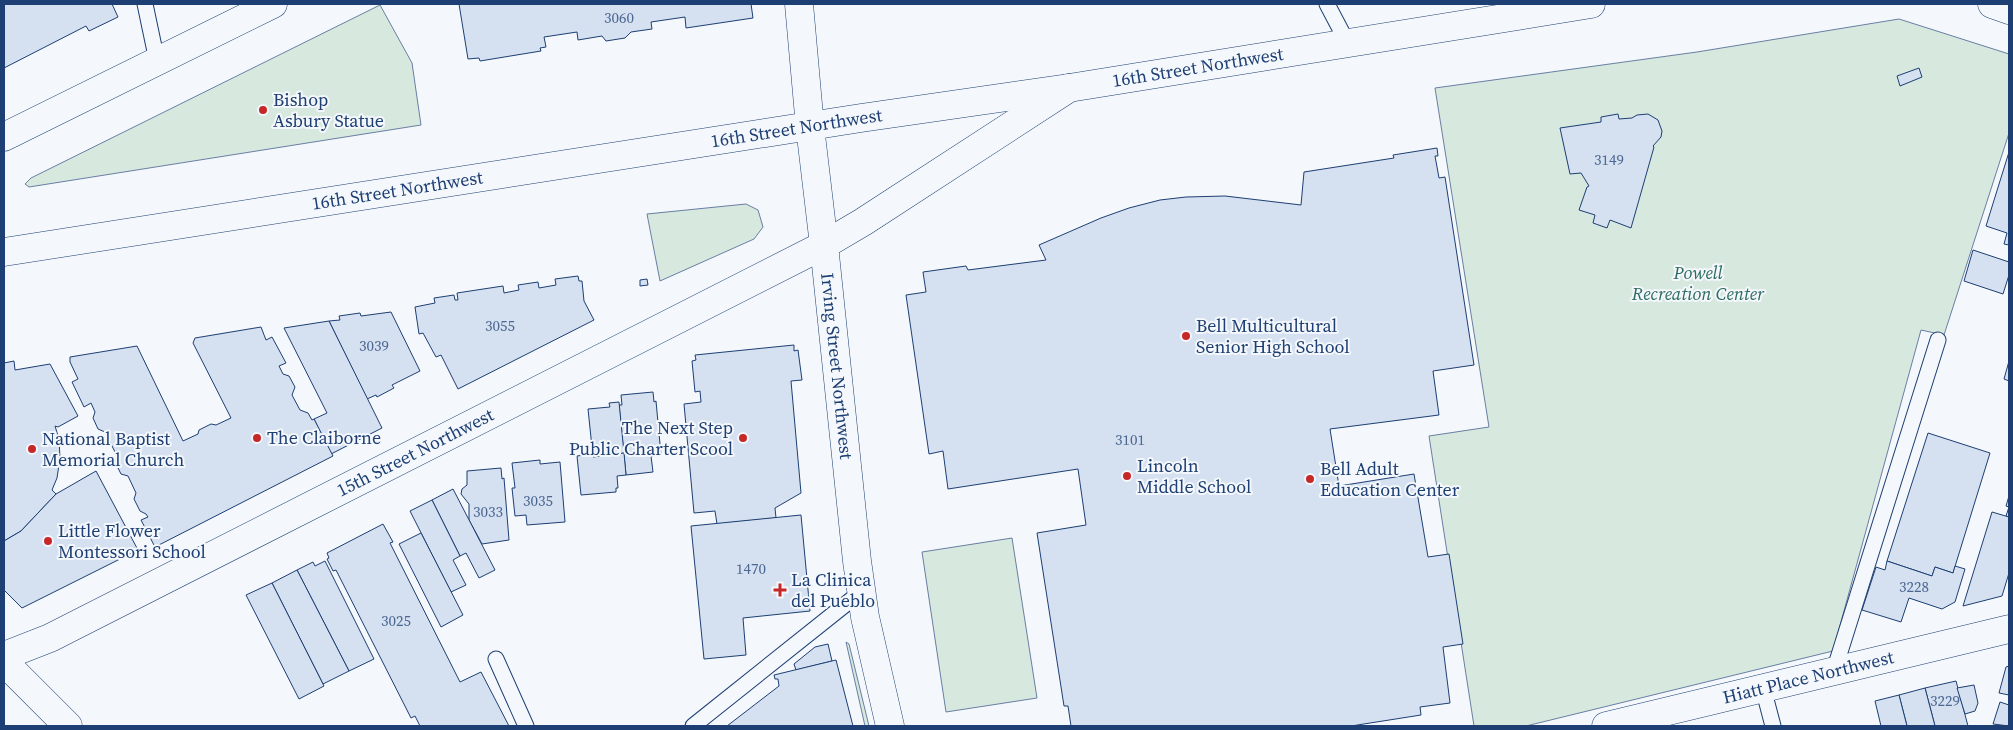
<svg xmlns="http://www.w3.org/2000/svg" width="2013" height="730" font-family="'Source Serif 4',serif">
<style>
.green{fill:#d7e8df;stroke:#687fa3}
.building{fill:#d5e0f0;stroke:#1d3f73}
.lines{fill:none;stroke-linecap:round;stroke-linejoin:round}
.service-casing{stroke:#1d3f73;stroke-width:17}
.minor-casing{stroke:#1d3f73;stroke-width:29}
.tertiary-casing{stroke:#1d3f73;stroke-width:29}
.secondary-casing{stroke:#1d3f73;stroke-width:29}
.primary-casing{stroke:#1d3f73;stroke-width:29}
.service{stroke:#f4f7fb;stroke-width:15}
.minor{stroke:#f4f7fb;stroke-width:28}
.tertiary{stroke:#f4f7fb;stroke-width:28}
.secondary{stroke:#f4f7fb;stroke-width:28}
.primary{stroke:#f4f7fb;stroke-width:28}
.poi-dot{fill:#c62828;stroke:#f4f7fb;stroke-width:2}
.labels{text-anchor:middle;stroke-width:4;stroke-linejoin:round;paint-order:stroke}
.number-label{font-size:15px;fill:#4b6792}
.street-label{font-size:18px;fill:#1d3f73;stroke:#f4f7fb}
.poi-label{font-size:18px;fill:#1d3f73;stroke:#f4f7fb;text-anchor:start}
.park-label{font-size:18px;font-style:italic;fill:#2c6c60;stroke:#f4f7fb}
</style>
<rect width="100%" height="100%" fill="#f4f7fb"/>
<g class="green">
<path d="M380,5L412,63L421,125L29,187L25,184L31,178Z"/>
<path d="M1899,19L2009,54V133L1944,335L1921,330L1833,651L1526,726H1474L1429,436L1489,427L1435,88L1697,52Z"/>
<path d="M746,204L758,210L763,227L754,239L660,281L647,214Z"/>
<path d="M1012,538L1037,698L946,712L922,552Z"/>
<path d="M846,642L849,644L869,726H865Z"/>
</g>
<g class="building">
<path d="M4,4H112L118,17L89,31L86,26L4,68Z"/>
<path d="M459,4H751L753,18L686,28L685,17L651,22L652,29L631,32L625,38L606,41L602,36L578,40L577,32L544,37L546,47L540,48L541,51L480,61L479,58L468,59Z"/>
<path d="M1919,68L1922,77L1900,86L1897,76Z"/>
<path d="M1618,114L1619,119L1632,118L1637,115L1648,114L1658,120L1662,131L1661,137L1653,146L1654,147L1631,228L1610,220L1607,228L1593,223L1595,215L1579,210L1587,187L1589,186L1581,173L1570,174L1560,128L1601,122V117Z"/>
<path d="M1437,148L1438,156H1435L1439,178L1445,177L1474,365L1433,371L1439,415L1330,429L1339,486L1414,474L1428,557L1449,554L1463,644L1443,647L1450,703L1420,707L1421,715L1351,726H1071L1068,706H1064L1037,533L1086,525L1078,469L948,489L943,451L929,454L906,295L926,292L923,272L966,266L968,270L1046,260L1039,245L1101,218L1129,208L1160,200L1186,197L1225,196L1301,205L1304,172L1394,158L1393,155Z"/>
<path d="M2009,152V245L2004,244L2007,233L1986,226Z"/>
<path d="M1973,250L2009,262V275L2003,294L1964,281Z"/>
<path d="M578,276L579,281H582L584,301L594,320L458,389L441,355L436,357L423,333L419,334L415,307L435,303L434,298L454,295L455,300H458L457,293L503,286L504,293L519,290L518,285L538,282L539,288L556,285L555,279Z"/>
<path d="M647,279L648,285L640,286V280Z"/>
<path d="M391,312L420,371L392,385L394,388L377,397L376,395L367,399L329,321L340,320L339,316L360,313L361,316Z"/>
<path d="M329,321L382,428L331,454L314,419L327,413L284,328Z"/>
<path d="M261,327L266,340L272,337L286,363L279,366L283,374L289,376L295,387L292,395L300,410L308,413L312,420L314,419L333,456L155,547L141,520L148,517L146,514L140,511L134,499L136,493L128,476L121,474L115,462L117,456L105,432L98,429L93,418L95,412L91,403L84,407L72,382L78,379L70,362V357L137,346L183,441L198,434L199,430L211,424L216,425L231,418L193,343L195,338Z"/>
<path d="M794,345V351L798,350L802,380L791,381L801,493L775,508L776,518L717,524L715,511L694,513L684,404L701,402L700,391L695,392L692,361L696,360L695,355Z"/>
<path d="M14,361L15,370L50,364L78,416L58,427L55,426L59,439L60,458L57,478L52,490L56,494L21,531L4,541V363Z"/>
<path d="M2009,361V381L2004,379Z"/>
<path d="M653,392L654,402L656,401L661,455L651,456L653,472L626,475L619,405H622L621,395Z"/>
<path d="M619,402L624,453L593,457L588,409L610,407L609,403Z"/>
<path d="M1928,433L1990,453L1953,573L1935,567L1932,576L1887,561Z"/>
<path d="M624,453L626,475L617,476L618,488H616V492L581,495L577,456L592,454L593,457Z"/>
<path d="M540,460V464L560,462L565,522L527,525L526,515L515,516L512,488H515L512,463Z"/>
<path d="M501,468L502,479L504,478L509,540L482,544L469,520V504L461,494L462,489L467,485V471Z"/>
<path d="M96,471L138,550L22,608L4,590V541L21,531L56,494Z"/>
<path d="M453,489L495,570L479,578L466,553L460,556L432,500Z"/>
<path d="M2009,496V517L2006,516L2009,507L2006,506Z"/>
<path d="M432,500L460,556L453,560L466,585L451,592L410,511Z"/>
<path d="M1992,512L2009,517V573L2002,596L1963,606Z"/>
<path d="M801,515L810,611L743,618L746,655L704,659L691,526Z"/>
<path d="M383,524L393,542L390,543L460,682L481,672L509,726H420L415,716L411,718L336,570L333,571L327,559L329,558L327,553Z"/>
<path d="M421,533L463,615L441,627L399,544Z"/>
<path d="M325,561L374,659L349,671L297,570L313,562L315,566Z"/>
<path d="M1887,561L1932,576L1935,567L1953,573L1955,566L1965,569L1955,602L1942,609L1909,598L1901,622L1862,610L1876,567L1885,570Z"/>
<path d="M297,570L349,671L323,684L272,583Z"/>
<path d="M272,583L324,686L299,699L246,595Z"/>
<path d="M828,644L832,661L796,670L794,664L815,647Z"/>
<path d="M836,660L853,726H727L779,686L778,679H775L774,675Z"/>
<path d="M2009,666V695L1999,693L2006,667Z"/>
<path d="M1956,681L1968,726H1935L1925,688Z"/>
<path d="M1974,685L1978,703L1975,711L1965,714L1957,688Z"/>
<path d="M1925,688L1935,726H1907L1899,695Z"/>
<path d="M1899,695L1907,726H1881L1875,701Z"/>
<path d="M2000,702L2009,705V726L1993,724Z"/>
</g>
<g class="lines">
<g class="service-casing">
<g id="service">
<path d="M145,4L157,61"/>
<path d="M1327,4L1347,42"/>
<path d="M496,659L526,726"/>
<path d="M1834,671L1938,340"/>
<path d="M1763,688L1773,726"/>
<path d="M693,726L861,592"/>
</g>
</g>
<g class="minor-casing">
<g id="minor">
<path d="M1992,4L2009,10"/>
<path id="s1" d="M1606,726L2009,629"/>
</g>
</g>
<g class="tertiary-casing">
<g id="tertiary">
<path d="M4,137L273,4"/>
<path id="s2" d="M4,656L50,638L824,245L863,222L1069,88"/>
</g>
</g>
<g class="secondary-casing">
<g id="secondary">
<path id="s3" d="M799,4L810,127L824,245L857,561L865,617L890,726"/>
<path d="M4,662L68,726"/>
</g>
</g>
<g class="primary-casing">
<g id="primary">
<path id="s4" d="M4,252L861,118L1069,88L1591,4"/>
</g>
</g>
<use href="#service" class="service"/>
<use href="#minor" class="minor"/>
<use href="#tertiary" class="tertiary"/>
<use href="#secondary" class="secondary"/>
<use href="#primary" class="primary"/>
</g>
<g class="poi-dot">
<circle cx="263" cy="110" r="5"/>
<circle cx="1186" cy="336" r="5"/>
<circle cx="257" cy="438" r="5"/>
<circle cx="743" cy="438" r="5"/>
<circle cx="32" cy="449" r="5"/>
<circle cx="1127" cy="476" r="5"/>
<circle cx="1310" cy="479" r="5"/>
<circle cx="48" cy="541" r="5"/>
<path d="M777.5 582.5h5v5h5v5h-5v5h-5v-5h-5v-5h5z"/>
</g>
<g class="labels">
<g class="number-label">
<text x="619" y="23">3060</text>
<text x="1609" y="165">3149</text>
<text x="500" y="331">3055</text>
<text x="374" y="351">3039</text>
<text x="1130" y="445">3101</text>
<text x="538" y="506">3035</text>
<text x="488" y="517">3033</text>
<text x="751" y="574">1470</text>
<text x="1914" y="592">3228</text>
<text x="396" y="626">3025</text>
<text x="1945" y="706">3229</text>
</g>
<g class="street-label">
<text dy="6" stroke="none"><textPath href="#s4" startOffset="1208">16th Street Northwest</textPath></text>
<text dy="6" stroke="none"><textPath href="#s4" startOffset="802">16th Street Northwest</textPath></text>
<text dy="6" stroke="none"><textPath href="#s4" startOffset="398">16th Street Northwest</textPath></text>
<text dy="6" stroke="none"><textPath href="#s3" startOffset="364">Irving Street Northwest</textPath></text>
<text dy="6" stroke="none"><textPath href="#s2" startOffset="459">15th Street Northwest</textPath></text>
<text dy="6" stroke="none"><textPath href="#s1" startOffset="208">Hiatt Place Northwest</textPath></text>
</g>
<g class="poi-label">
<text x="273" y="106">Bishop<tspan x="273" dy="21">Asbury Statue</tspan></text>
<text x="1196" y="332">Bell Multicultural<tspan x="1196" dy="21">Senior High School</tspan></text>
<text x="733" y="434" text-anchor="end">The Next Step<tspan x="733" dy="21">Public Charter Scool</tspan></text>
<text x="267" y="444">The Claiborne</text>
<text x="42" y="445">National Baptist<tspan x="42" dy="21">Memorial Church</tspan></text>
<text x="1137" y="472">Lincoln<tspan x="1137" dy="21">Middle School</tspan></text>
<text x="1320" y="475">Bell Adult<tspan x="1320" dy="21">Education Center</tspan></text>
<text x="58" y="537">Little Flower<tspan x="58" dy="21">Montessori School</tspan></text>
<text x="791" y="586">La Clinica<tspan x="791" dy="21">del Pueblo</tspan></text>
</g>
<g class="park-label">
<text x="1698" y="279">Powell<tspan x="1698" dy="21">Recreation Center</tspan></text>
</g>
</g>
<rect width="2013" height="730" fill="none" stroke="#1d3f73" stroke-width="10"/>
</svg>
